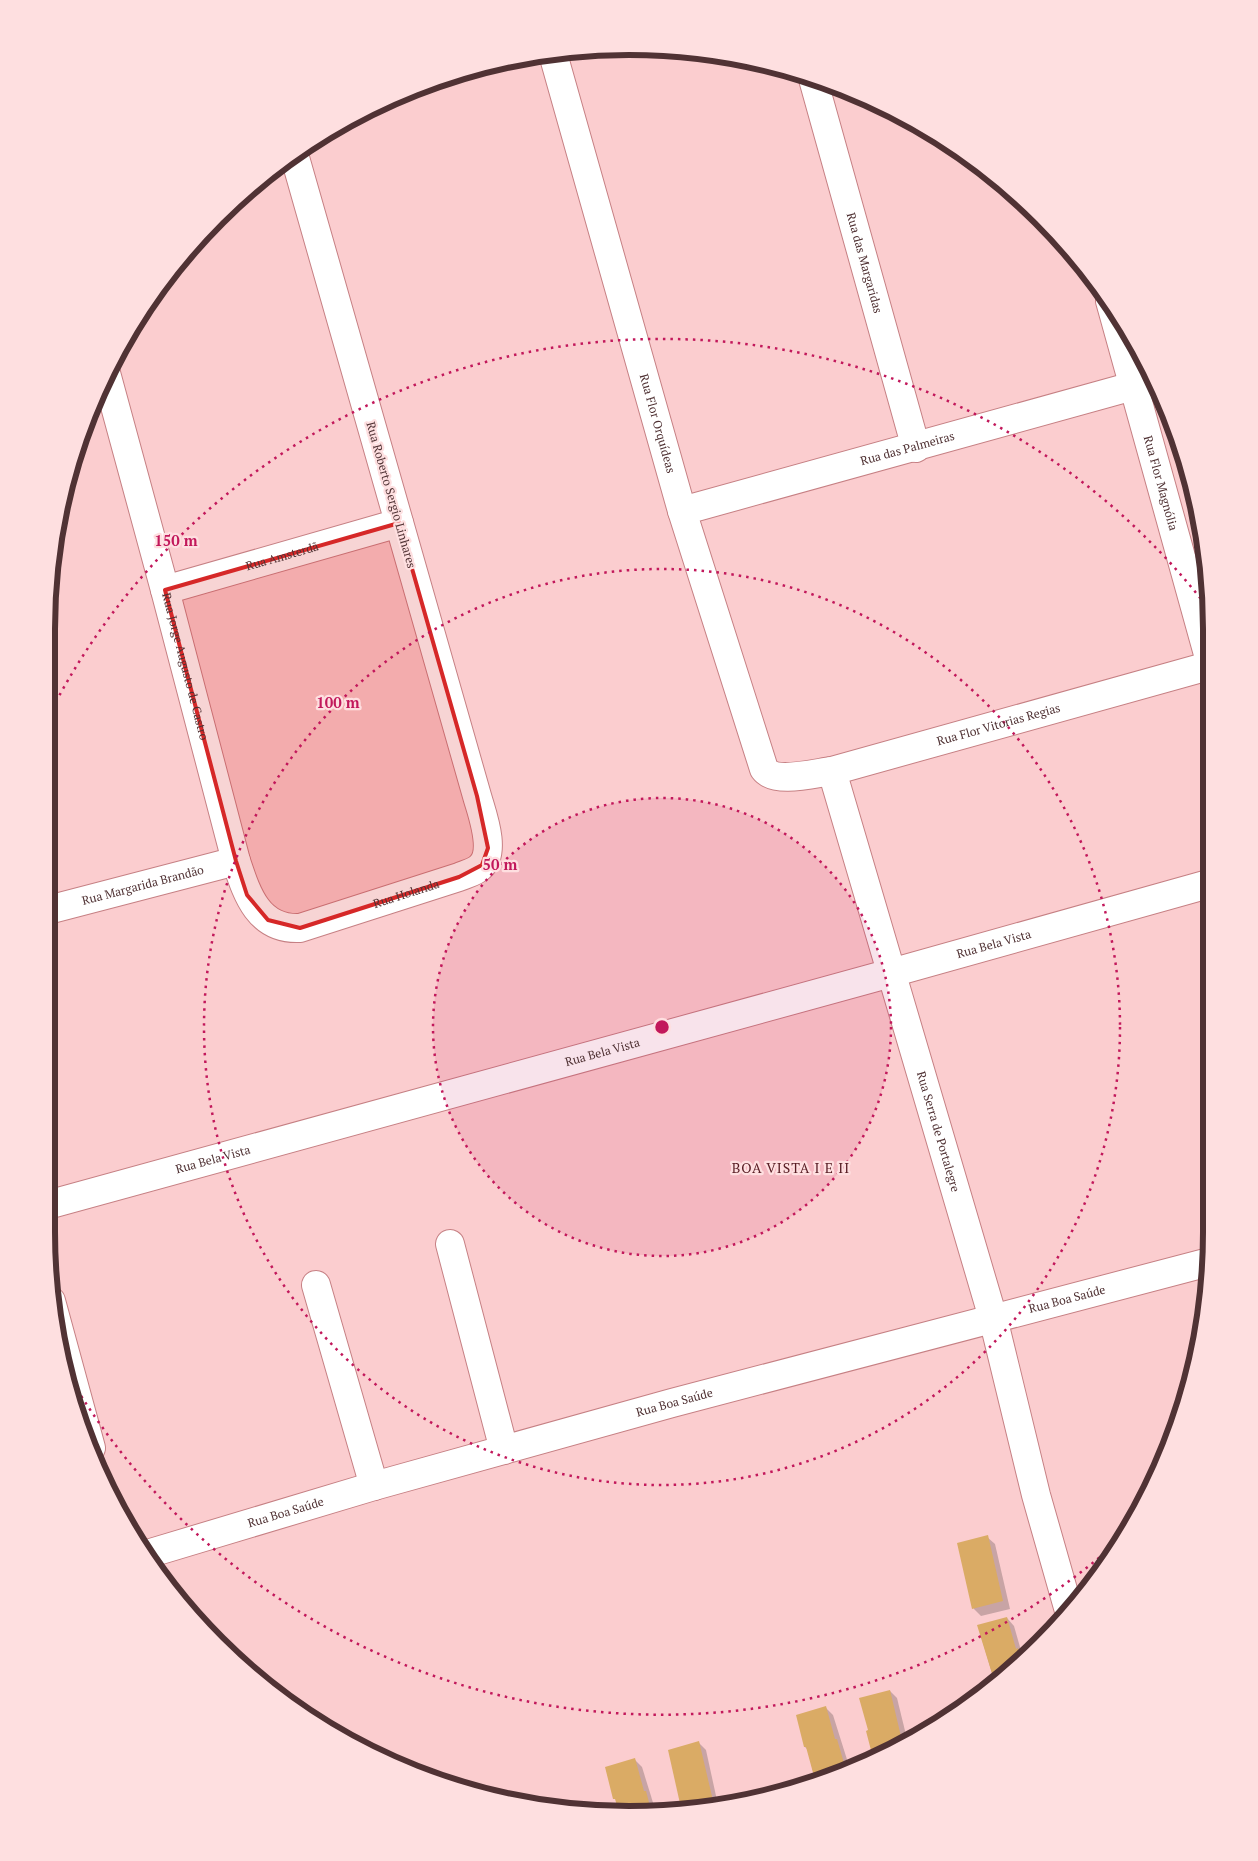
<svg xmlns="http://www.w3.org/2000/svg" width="1258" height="1861" font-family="'PT Serif',serif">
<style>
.shadow{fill:#0003}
.building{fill:#daab65}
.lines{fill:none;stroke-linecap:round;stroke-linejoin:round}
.minor-casing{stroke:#c68084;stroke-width:30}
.minor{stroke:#fff;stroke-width:28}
.marked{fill:#d62828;fill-opacity:0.2;stroke:#d62828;stroke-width:4;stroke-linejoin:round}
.ring{fill:none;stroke:#c2185b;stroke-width:2.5;stroke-dasharray:2.5 5}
.labels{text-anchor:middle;stroke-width:4.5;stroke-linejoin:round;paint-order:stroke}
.street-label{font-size:12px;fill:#503234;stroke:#fedfe0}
.neighbourhood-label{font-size:14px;letter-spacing:1px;fill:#571c23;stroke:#fedfe0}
.rim{fill:none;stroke:#503234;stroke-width:6}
.centre{fill:#c2185b;stroke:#fedfe0;stroke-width:2.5}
.ring-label{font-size:15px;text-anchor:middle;font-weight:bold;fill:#c2185b;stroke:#fedfe0;stroke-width:4.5;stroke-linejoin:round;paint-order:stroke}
</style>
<rect width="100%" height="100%" fill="#fbcdcf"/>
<g class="shadow">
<path d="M987,1537L995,1544L1010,1609L981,1616L974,1609L958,1544Z"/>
<path d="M1007,1618L1014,1626L1022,1654L1025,1657L994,1680L978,1626Z"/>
<path d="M890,1691L897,1698L908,1743L874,1758L867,1732Z"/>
<path d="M826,1708L833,1715L850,1769L816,1784L808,1750L805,1747Z"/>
<path d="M699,1743L706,1750L718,1805L683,1807Z"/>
<path d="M635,1760L642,1767L655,1809L619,1812Z"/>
<path d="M507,1794L515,1804L495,1798Z"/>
</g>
<g class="building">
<path d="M988,1535L1003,1601L972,1609L957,1543Z"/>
<path d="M1007,1617L1016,1649L1018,1648L1021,1659L994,1680L977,1625Z"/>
<path d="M890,1690L903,1745L873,1758L866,1731L868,1730L859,1698Z"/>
<path d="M826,1706L835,1739H837L846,1770L814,1784L813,1780H815L806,1747H804L796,1715Z"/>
<path d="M699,1741L714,1805L681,1808L668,1750Z"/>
<path d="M635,1758L644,1791H646L651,1810L619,1812L615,1799H613L605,1767Z"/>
<path d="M508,1793L510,1802L493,1797Z"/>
</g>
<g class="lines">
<g class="minor-casing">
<g id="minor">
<path id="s1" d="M553,54L682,511L764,769C775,784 815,773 832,771L1212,665"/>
<path id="s2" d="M813,79L916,448"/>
<path id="s3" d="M1110,301L1211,665"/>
<path id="s4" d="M106,373L165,590L236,861C247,894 258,930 300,928L459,877C466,874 475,872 480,867C497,852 482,814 477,796L294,154"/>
<path id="s5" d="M682,511L1133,386"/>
<path id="s6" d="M165,590L399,523"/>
<path id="s7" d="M832,771L993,1318L1036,1495L1069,1611"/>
<path id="s8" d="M48,910L236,861"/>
<path id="s9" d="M51,1204L891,973L1212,883"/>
<path d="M450,1244L504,1450"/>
<path d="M316,1285L374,1486"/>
<path d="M51,1301L91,1448"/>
<path id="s10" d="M144,1555L374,1486L672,1403L1209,1262"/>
</g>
</g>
<use href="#minor" class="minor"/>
</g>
<path class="marked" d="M399,523L477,796L488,848L482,865L459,877L300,928L268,920L247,895L236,861L165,590Z"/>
<circle cx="662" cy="1027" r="229" fill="#c2185b" fill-opacity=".12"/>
<g class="ring">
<circle cx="662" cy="1027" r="229"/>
<circle cx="662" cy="1027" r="458"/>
<path d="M1122 1538A688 688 0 0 1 66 1371M49 715A688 688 0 0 1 1208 608"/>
</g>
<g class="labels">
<g class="street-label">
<text dy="4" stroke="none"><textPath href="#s2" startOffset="191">Rua das Margaridas</textPath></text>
<text dy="4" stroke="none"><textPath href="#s1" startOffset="384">Rua Flor Orquídeas</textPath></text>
<text dy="4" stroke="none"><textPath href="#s5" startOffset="234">Rua das Palmeiras</textPath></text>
<text dy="4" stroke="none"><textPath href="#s3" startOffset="189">Rua Flor Magnólia</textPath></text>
<text transform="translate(391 495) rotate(74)" y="4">Rua Roberto Sergio Linhares</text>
<text dy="4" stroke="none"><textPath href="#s6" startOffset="122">Rua Amsterdã</textPath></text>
<text dy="4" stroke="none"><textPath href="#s4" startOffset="304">Rua Jorge Augusto de Castro</textPath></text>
<text dy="4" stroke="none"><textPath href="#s1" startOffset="989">Rua Flor Vitorias Regias</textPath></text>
<text dy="4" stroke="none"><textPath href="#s8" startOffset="98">Rua Margarida Brandão</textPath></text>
<text dy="4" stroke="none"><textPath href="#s4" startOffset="718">Rua Holanda</textPath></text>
<text dy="4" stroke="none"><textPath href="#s9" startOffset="978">Rua Bela Vista</textPath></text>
<text dy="4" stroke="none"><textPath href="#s9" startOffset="572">Rua Bela Vista</textPath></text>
<text dy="4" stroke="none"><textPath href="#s7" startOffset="376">Rua Serra de Portalegre</textPath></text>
<text dy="4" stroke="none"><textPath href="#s9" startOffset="168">Rua Bela Vista</textPath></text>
<text dy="4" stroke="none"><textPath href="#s10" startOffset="958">Rua Boa Saúde</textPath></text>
<text dy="4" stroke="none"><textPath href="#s10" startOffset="552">Rua Boa Saúde</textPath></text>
<text dy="4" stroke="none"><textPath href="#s10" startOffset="148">Rua Boa Saúde</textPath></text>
</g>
<g class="neighbourhood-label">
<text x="791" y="1173">BOA VISTA I E II</text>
</g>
</g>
<path d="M0 0H1258V1861H0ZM629 55H629A574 574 0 0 1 1203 629V1232A574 574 0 0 1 629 1806H629A574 574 0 0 1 55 1232V629A574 574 0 0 1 629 55Z" fill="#fedfe0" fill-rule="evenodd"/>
<path class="rim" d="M629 55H629A574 574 0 0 1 1203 629V1232A574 574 0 0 1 629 1806H629A574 574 0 0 1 55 1232V629A574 574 0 0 1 629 55Z"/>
<circle cx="662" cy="1027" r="8" class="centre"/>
<g class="ring-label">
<text x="176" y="546">150 m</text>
<text x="338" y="708">100 m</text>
<text x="500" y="870">50 m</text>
</g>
</svg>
